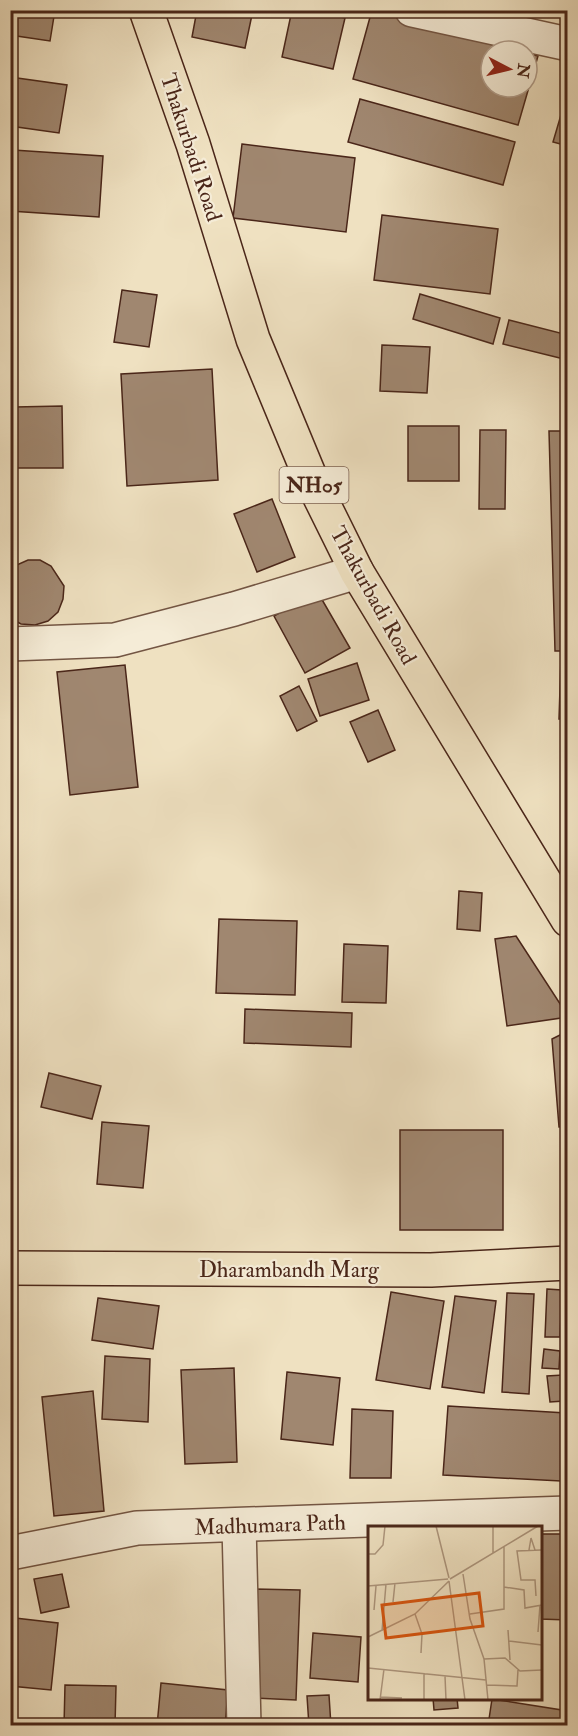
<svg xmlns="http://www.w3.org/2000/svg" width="578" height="1736" font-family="'IM FELL Double Pica',serif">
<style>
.building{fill:#a08770;stroke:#4a2619;stroke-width:1.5}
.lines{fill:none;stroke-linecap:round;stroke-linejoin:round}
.minor-casing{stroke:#735543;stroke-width:36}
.major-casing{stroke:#4a2619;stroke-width:36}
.minor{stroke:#f5ecd7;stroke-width:33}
.major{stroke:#efe1c1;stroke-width:33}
.labels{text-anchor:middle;stroke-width:4.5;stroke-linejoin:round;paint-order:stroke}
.shield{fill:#f5ecd7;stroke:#7d6152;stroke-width:1.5}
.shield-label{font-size:21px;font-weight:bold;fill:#4a2619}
.street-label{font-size:22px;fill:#4a2619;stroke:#f5ecd7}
.inset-road{fill:none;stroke:#ad967e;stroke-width:1.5}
.view{fill:#d8540d;fill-opacity:0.15;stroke:#d8540d;stroke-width:3}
.inset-edge{fill:none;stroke:#4a2619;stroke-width:3}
</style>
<rect width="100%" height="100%" fill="#efe1c1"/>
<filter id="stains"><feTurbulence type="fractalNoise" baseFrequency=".00333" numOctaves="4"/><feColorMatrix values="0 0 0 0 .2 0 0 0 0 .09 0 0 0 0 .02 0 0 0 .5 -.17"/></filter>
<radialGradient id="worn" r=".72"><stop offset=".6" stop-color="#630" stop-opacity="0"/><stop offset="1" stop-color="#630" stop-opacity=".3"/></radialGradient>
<g class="building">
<path d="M10,10H55L50,41L10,35Z"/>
<path d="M197,10H253L245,48L192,37Z"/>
<path d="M292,10H316L345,18L333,69L282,57Z"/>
<path d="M372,10L519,51H491V87H527V53L538,56L518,125L353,79Z"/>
<path d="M10,77L67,85L59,133L10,126Z"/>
<path d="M568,91V146L553,142Z"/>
<path d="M360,99L515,142L503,185L348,142Z"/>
<path d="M242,144L355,158L346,232L233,218Z"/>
<path d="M13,150L103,156L99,217L10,211Z"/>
<path d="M382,215L498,229L490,294L374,280Z"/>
<path d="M122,290L157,295L149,347L114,342Z"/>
<path d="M420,294L500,318L493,344L413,319Z"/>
<path d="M509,320L568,335V360L503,344Z"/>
<path d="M382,345L430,347L427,393L380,391Z"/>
<path d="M212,369L218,480L127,486L121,374Z"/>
<path d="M62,406L63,468H16L15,407Z"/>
<rect x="408" y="426" width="51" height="55"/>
<path d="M480,430H506L505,509H479Z"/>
<path d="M549,431H568V651H555Z"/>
<path d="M272,499L295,557L257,572L234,514Z"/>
<path d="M28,560H40L51,566L64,586L63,599L58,612L48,621L35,625L21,624L10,618V568Z"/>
<path d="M317,591L350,648L305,673L274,616Z"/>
<path d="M561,658L568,659V719H559Z"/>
<path d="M357,663L369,700L320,716L308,679Z"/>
<path d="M125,665L138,787L70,795L57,672Z"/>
<path d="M299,686L317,721L297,731L280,696Z"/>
<path d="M378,710L395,750L368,762L350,722Z"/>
<path d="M459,891L482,893L480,931L457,929Z"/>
<path d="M219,919L297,921L295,995L216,993Z"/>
<path d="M516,936L568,1016V1017L507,1026L495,939Z"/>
<path d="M344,944L388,946L386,1003L342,1002Z"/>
<path d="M245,1009L352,1013L351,1047L244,1043Z"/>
<path d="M568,1031V1126L559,1127L552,1039Z"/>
<path d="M49,1073L101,1086L92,1119L41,1107Z"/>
<path d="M102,1122L149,1126L143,1188L97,1184Z"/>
<rect x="400" y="1130" width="103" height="100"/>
<path d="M547,1289L562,1290L560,1337H545Z"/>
<path d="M391,1292L444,1301L430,1389L376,1380Z"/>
<path d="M507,1293L534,1294L529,1394L502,1392Z"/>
<path d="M455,1296L496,1301L484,1393L442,1387Z"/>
<path d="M98,1298L159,1306L153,1349L92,1340Z"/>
<path d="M568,1321V1348H565Z"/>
<path d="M544,1349L560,1351L559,1369L542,1368Z"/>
<path d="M105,1356L150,1359L148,1422L102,1419Z"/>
<path d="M234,1368L237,1462L185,1464L181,1370Z"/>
<path d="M287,1372L340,1378L333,1445L281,1439Z"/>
<path d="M563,1375L564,1401L550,1402L547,1376Z"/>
<path d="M93,1391L104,1511L54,1516L42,1397Z"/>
<path d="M448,1406L566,1413L561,1481L443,1475Z"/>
<path d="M352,1409L393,1411L391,1478H350Z"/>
<path d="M540,1534H568V1620L540,1619Z"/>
<path d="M62,1574L69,1607L41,1613L34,1579Z"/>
<path d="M255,1589L300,1590L296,1700L252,1698Z"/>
<path d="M15,1618L58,1623L51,1690L10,1686Z"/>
<path d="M313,1633L361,1637L358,1682L310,1678Z"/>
<path d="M161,1683L228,1690L225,1726H157Z"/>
<path d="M65,1685L116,1686L115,1726H64Z"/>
<path d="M329,1695L331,1726H309L307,1696Z"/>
<path d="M433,1698H457L458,1708L434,1710Z"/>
<path d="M492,1699L568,1711V1726H488Z"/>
</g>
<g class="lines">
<g class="minor-casing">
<g id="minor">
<path d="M412,10L568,44"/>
<path d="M10,644L115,640L234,609L357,572"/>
<path d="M239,1525L244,1726"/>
<path d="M10,1553L137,1528L568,1513"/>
</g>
</g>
<g class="major-casing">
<g id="major">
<path d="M146,10L193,144L253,339L311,479L357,572L568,920"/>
<path d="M10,1268L431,1270L568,1263"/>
</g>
</g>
<use href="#minor" class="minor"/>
<use href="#major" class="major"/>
</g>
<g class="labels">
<rect class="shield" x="279.5" y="467" width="69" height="36" rx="4.5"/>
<g class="shield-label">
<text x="314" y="492">NH05</text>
</g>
<g class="street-label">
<text transform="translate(192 147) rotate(72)" y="8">Thakurbadi Road</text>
<text transform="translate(374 595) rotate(61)" y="8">Thakurbadi Road</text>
<text x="289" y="1277">Dharambandh Marg</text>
<text transform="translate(270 1524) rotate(-2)" y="8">Madhumara Path</text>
</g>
</g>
<g transform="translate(368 1526)">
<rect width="174" height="174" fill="#efe1c1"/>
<path class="inset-road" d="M68,0L81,52M125,0V27M136,21V61L156,64L157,82L174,79M161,24L163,12L167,24M0,28H7L15,19L17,0M95,48L102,93L116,133L120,174M82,53L170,0M81,55L97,174M0,60L80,53M168,70L167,54H153L149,25L173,24M25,76L27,57M6,84L8,60M47,88L54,108L53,127M102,88L136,83V61M140,104L142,134M14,105L18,58M170,106L172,79M0,111L47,88L81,55M141,115L174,119M116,133L137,132L152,145L174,144M0,142L118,154M56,147V174M77,150L78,174M119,159L149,160L150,144M12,171L34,172M12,174L16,143"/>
<path class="view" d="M111,67L115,100L18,112L14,79Z"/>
<rect width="174" height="174" class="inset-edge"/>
</g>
<rect width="578" height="1736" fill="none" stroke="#efe1c1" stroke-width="36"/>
<rect x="12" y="12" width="554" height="1712" fill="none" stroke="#4a2619" stroke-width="3"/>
<rect x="18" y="18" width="542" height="1700" fill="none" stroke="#4a2619" stroke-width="1.5"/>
<g transform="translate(509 69) rotate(97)"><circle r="28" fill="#f5ecd7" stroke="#b19d8b" stroke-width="1.5"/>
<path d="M0-4.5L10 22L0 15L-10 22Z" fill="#8f2418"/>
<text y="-9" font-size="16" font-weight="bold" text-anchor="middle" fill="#4a2619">N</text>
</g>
<rect width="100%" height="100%" filter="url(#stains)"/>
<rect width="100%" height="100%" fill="url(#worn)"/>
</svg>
